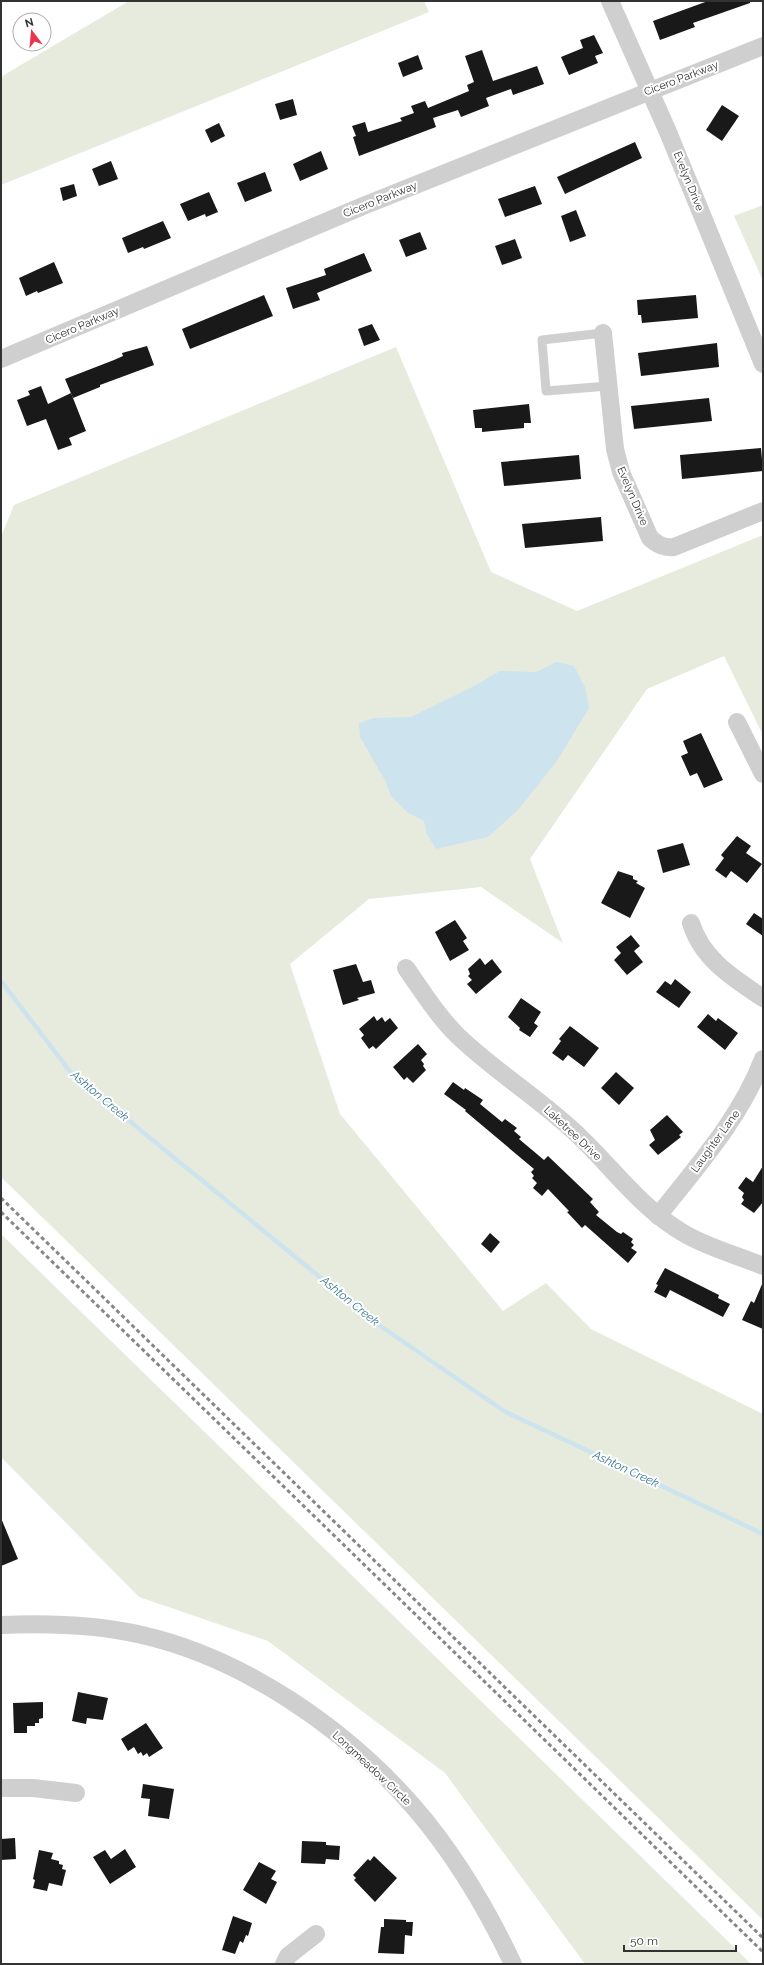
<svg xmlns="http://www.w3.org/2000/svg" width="764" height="1965" font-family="Raleway,sans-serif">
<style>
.green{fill:#e6ebde}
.water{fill:#cde3ee}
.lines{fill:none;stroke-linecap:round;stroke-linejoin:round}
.stream{stroke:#cde3ee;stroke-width:4.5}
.building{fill:#191919}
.service{stroke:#cfcfcf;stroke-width:9}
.minor{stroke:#cfcfcf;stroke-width:18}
.rail{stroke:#878787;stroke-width:3;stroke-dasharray:4 3;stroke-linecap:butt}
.labels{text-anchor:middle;stroke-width:4;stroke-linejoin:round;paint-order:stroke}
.street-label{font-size:11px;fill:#323232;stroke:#fff}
.water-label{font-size:12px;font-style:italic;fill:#3e7a96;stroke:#fff}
</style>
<rect width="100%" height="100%" fill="#fff"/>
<g class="green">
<path d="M129,1H424L429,12L1,185V78L4,75Z"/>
<path d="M763,205V281L734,216Z"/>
<path d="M396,347L491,572L577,611L763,535V735L724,656L647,689L530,859L563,943L481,887L369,899L290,964L340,1114L503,1311L546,1283L591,1329L763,1414V1920L1,1177V537L14,505Z"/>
<path d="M1,1234L741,1954L751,1964H585L445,1773L268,1641L139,1597L1,1457Z"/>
</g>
<path class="water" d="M557,662L574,666L585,687L589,708L557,761L518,810L488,837L436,849L427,834L424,821L408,813L391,796L386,782L360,737L359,723L374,718L411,717L474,686L500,671L536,672Z"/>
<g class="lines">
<path class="stream" d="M1,981L72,1074L376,1323L504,1411L763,1534"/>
</g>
<g class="building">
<path d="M708,1H750V3L693,23L695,27L660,40L653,21Z"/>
<path d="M594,35L603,53L595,56L598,63L569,75L561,57L583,48L580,40Z"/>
<path d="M482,50L493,81L537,66L544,84L513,95L511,89L486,98L489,106L461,117L458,110L433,118L436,127L359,156L353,137L356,136L352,126L365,122L368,132L402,121L400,118L414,113L411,106L425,101L428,108L469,91L467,85L474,82L465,56Z"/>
<path d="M418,55L423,69L403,77L398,63Z"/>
<path d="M293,99L297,115L280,120L275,104Z"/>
<path d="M722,105L739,116L722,141L706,130Z"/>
<path d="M219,123L225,136L211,143L205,130Z"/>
<path d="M635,142L642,158L565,194L557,177Z"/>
<path d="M321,151L328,169L300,181L293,164Z"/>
<path d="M111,161L118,179L99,186L92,169Z"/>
<path d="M265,172L272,191L245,202L237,183Z"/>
<path d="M74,184L77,196L63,201L60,188Z"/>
<path d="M535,186L542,204L505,217L498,199Z"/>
<path d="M209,192L218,212L206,217L205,214L188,221L180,204Z"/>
<path d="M576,210L586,236L570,242L561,216Z"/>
<path d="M163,221L171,238L144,249L143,247L128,253L122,238Z"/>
<path d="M420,232L427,249L406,257L399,240Z"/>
<path d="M515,239L522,258L502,265L495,246Z"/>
<path d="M364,253L372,271L317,293L320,300L293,309L286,288L326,275L324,269Z"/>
<path d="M54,262L63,283L38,293L37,291L26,296L19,278Z"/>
<path d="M264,295L273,316L190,349L182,329Z"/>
<path d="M696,295L698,318L642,323L641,315H638L637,300Z"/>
<path d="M372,324L380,340L364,346L358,329Z"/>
<path d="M717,343L719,367L641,376L638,353Z"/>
<path d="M147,346L154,365L100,385V387L73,398L65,379L114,360L123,356L122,353Z"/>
<path d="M41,386L48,404L71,393L86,431L69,438L72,445L58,450L46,419L27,426L17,400L30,395L28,391Z"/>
<path d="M709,398L712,421L634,429L631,406Z"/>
<path d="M529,404L531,423H524V428L482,432V428H475L473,410Z"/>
<path d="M761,448L763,471L682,479L680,455Z"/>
<path d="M579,455L581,479L504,486L501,462Z"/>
<path d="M601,517L603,541L525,548L522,524Z"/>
<path d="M701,733L723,780L704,788L697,773L690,776L681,756L688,753L683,741Z"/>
<path d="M737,836L751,846L746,853L762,864L747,883L731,871L726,878L715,870L724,858L721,855Z"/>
<path d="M683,843L690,865L663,873L657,850Z"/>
<path d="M618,871L633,876V879L638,881L636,883L645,888L630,918L601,903Z"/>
<path d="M754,913L763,919V936L746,924Z"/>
<path d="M455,920L467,938L463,941L469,950L450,961L435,932Z"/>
<path d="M631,935L640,946L634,951L643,962L627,975L614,960L621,953L616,947Z"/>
<path d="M480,958L485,965L492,959L502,972L476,994L467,984L472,980L468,976L470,974L468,969Z"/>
<path d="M356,964L363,982L371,980L375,993L357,998L359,1000L343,1005L333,970Z"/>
<path d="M675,979L691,992L679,1008L656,992L665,981L671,985Z"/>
<path d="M521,998L541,1012L534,1023L538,1026L530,1037L519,1030L520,1028L508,1017Z"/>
<path d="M708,1014L716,1021L718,1018L738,1033L725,1050L697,1027Z"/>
<path d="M374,1016L377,1021L382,1017L385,1022L390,1018L398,1028L376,1049L373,1046L369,1049L361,1038L364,1035L359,1029Z"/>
<path d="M570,1026L599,1048L584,1067L568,1055L563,1061L552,1053L561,1041L559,1039Z"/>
<path d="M418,1044L427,1054L421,1060L424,1064L423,1066L426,1070L413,1083L407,1077L404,1080L393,1067Z"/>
<path d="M616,1072L634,1088L619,1105L601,1088Z"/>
<path d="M453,1082L464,1090L465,1088L483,1100L480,1104L502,1122L505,1119L517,1128L514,1131L521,1137L519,1139L544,1160L548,1156L593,1199L590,1202L599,1212L596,1215L617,1232L621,1234L623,1232L633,1239L631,1242L634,1245L631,1248L637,1252L628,1263L585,1225L582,1228L567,1212L569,1211L548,1189L542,1196L533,1188L537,1183L532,1178L534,1176L531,1172L534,1169L465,1111L466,1110L444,1094Z"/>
<path d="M667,1115L683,1132L679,1135L681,1137L658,1155L649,1145L655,1140L650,1130Z"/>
<path d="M763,1166V1202L754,1213L741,1204L744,1200L742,1197L744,1193L738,1188L746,1177L753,1182Z"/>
<path d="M490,1233L500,1242L491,1253L481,1244Z"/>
<path d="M665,1268L719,1295L718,1298L730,1304L723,1317L670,1290L666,1298L654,1292L658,1285L656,1284Z"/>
<path d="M763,1282V1329L742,1320L751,1301L754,1303Z"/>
<path d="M1,1518L18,1559L1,1566Z"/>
<path d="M78,1692L108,1698L103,1720L87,1718L86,1724L72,1721Z"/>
<path d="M43,1702V1718L39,1719V1723H35V1726H27V1733H14L13,1703Z"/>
<path d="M146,1723L163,1748L149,1757L147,1753L143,1756L141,1752L138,1754L134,1747L128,1751L121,1739Z"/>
<path d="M143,1784L174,1789L169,1819L148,1816L150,1799L141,1798Z"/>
<path d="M15,1838L16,1859L1,1860V1839Z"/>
<path d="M302,1841L326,1842V1845L340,1846L339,1860L326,1859L325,1864L301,1863Z"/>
<path d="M125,1849L136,1867L110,1884L93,1857L105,1850L111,1859Z"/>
<path d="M39,1850L53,1853L51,1859L59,1861V1864L63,1865L62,1869L66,1870L62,1886L49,1883L47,1891L33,1888L35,1880L33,1879Z"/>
<path d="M374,1856L397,1878L375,1902L354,1880L356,1878L353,1875L368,1859L370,1861Z"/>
<path d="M259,1862L276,1871L271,1879L277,1882L266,1904L243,1890Z"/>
<path d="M233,1916L252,1923L248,1936L246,1935L243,1943L240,1941L235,1954L222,1950Z"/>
<path d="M384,1919L406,1920V1922H413L412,1936L405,1935L404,1954L378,1953L381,1927H384Z"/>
</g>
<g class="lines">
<path class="service" d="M603,333L542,340L546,391L608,386"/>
<g class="minor">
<path d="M610,1L668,132L763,364"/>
<path d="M603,333L615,449L621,472L650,538C658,545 664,548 674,547L763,511"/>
<path d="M1,359L363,206L763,46"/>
<path d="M737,722L763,774"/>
<path d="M691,923C702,959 733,978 763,998"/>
<path d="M406,968C422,991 437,1015 457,1035C496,1073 544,1101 583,1140C616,1172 643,1210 685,1234C709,1248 737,1255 763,1266"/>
<path d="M658,1216C697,1166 740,1119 763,1059"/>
<path d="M1,1625C48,1623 95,1624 142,1635C243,1658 345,1728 413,1806C453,1852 487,1909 513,1964"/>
<path d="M1,1788H33L76,1793"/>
<path d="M284,1964L288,1956L316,1934"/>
</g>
<g class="rail">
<path d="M1,1198L763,1938"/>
<path d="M1,1212L763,1952"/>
</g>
</g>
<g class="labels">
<g class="street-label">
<text transform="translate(681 78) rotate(-21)" y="4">Cicero Parkway</text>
<text transform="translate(689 181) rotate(68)" y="4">Evelyn Drive</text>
<text transform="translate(380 199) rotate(-22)" y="4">Cicero Parkway</text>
<text transform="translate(82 325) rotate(-23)" y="4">Cicero Parkway</text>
<text transform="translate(633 496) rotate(67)" y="4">Evelyn Drive</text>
<text transform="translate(573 1133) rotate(43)" y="4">Laketree Drive</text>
<text transform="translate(715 1141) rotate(-54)" y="4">Laughter Lane</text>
<text transform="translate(372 1768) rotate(43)" y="4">Longmeadow Circle</text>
</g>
<g class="water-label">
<text transform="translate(100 1096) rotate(40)" y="4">Ashton Creek</text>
<text transform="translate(350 1301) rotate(39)" y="4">Ashton Creek</text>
<text transform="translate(626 1469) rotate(25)" y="4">Ashton Creek</text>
</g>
</g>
<rect width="764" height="1965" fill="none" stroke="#323232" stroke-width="4"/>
<g transform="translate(32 32) rotate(344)"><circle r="19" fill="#ffffff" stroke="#adadad"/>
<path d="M0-3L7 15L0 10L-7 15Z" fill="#e7364e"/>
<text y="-6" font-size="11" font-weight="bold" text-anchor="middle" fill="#323232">N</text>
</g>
<path d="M624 1945v6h112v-6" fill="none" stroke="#323232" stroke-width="2"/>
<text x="630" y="1945" font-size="12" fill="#323232" stroke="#ffffff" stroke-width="3" paint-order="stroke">50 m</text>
</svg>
